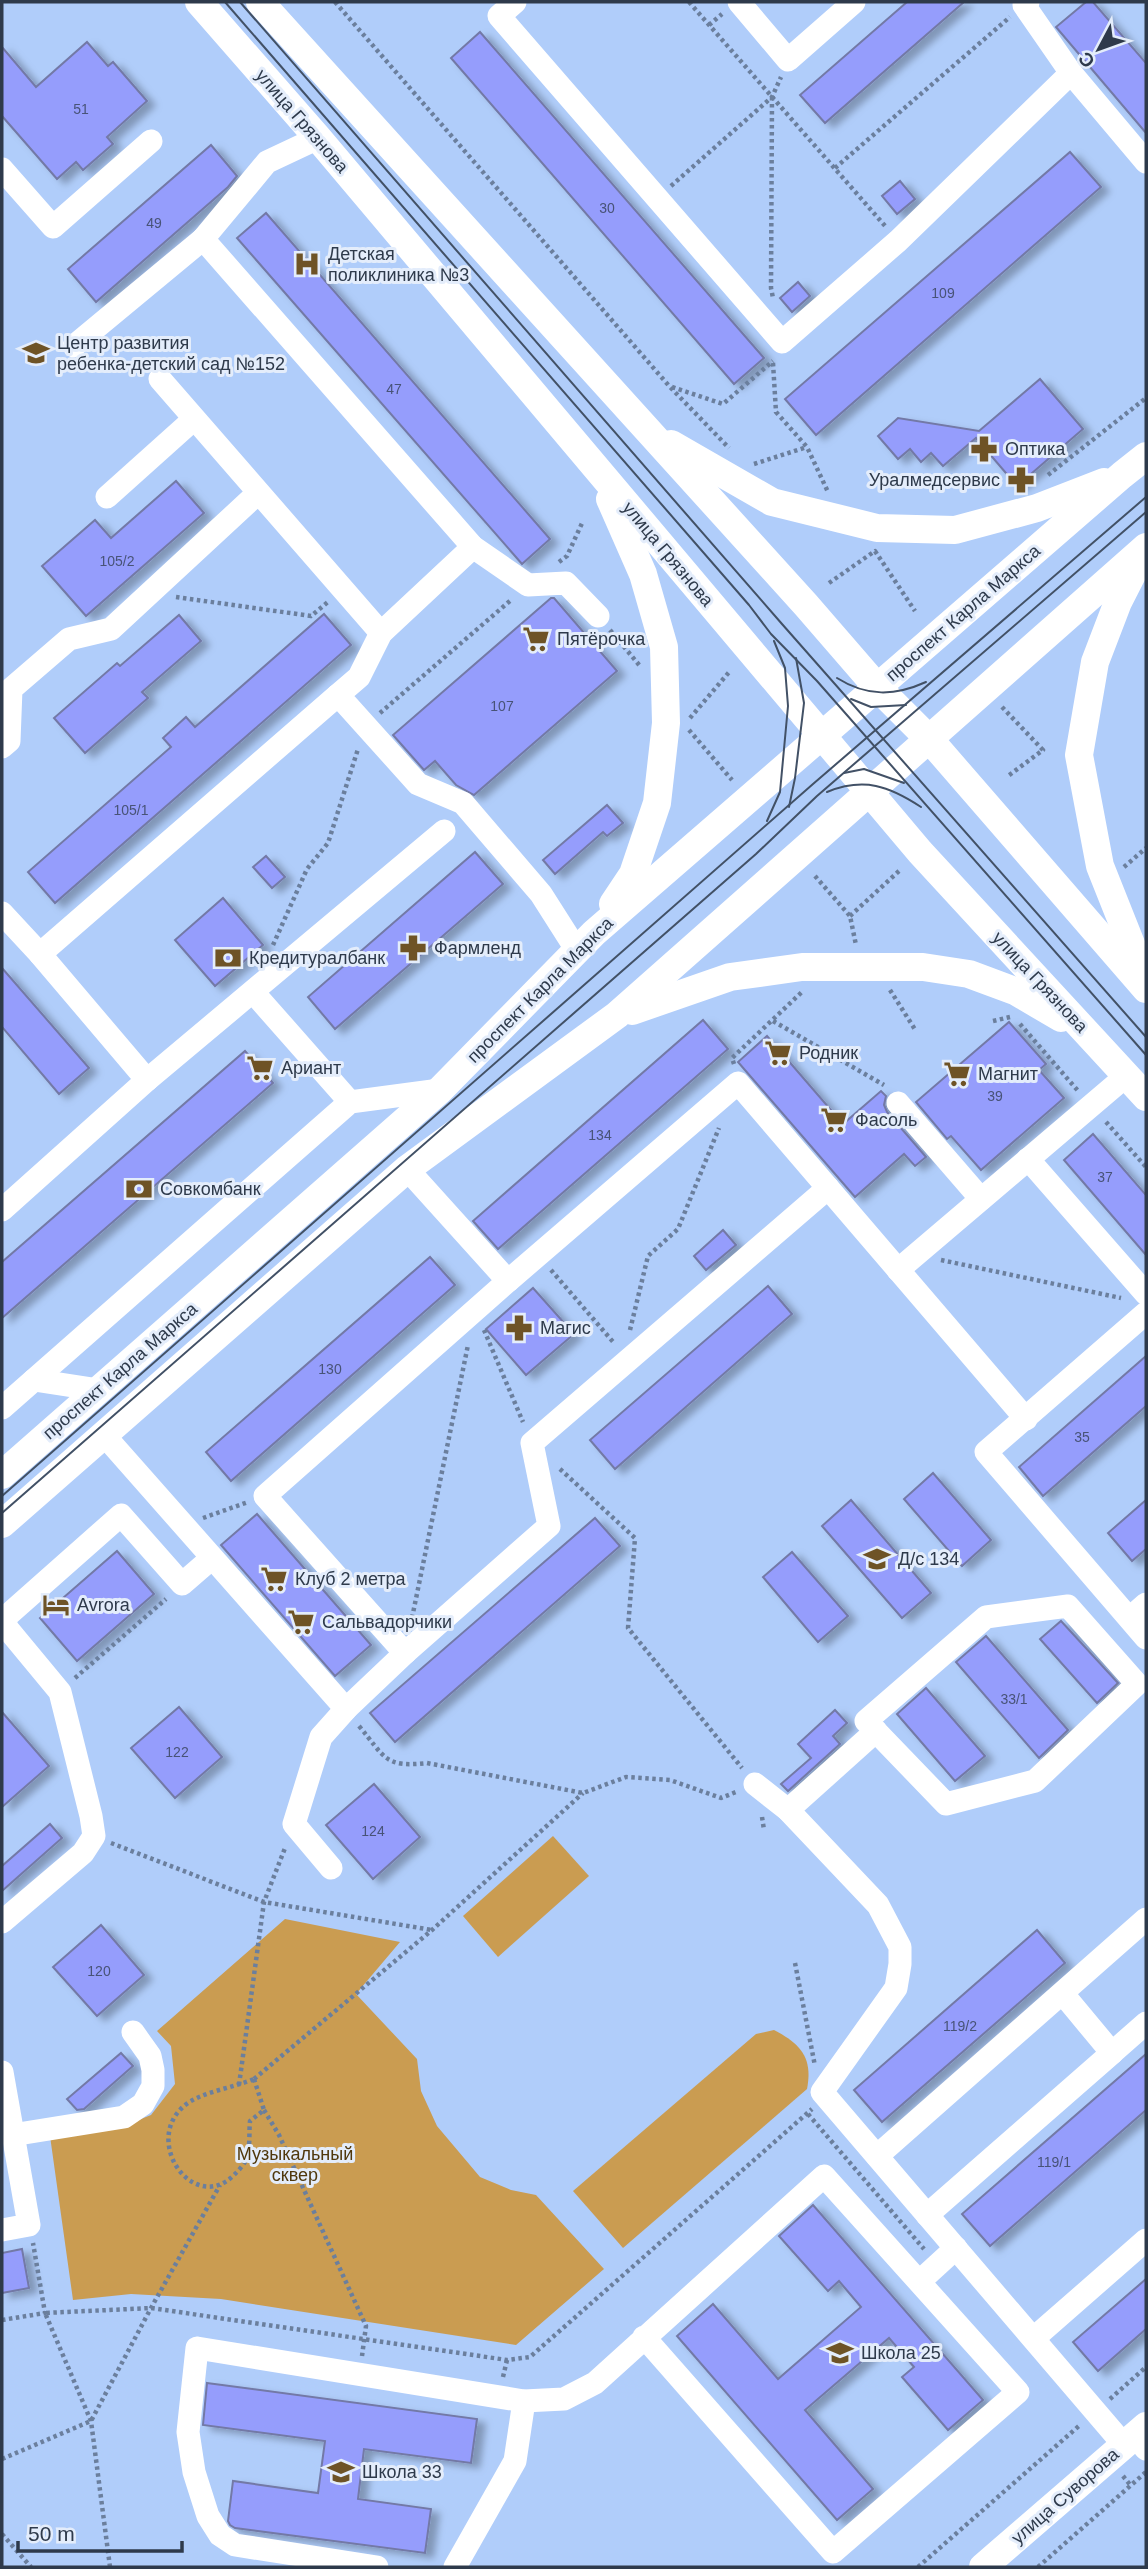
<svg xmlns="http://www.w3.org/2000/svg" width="1148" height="2569" font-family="Helvetica,sans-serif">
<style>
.green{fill:#ca9c51}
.building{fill:#959dfc;stroke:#7379a6;stroke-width:2;filter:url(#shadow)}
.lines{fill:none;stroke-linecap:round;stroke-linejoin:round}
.path{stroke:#6b7f9d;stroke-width:4.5;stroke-dasharray:3.5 3.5;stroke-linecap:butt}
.minor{stroke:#fff;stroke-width:23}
.major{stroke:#fff;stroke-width:28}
.tram{stroke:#425166;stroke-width:2}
.labels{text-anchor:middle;stroke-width:6;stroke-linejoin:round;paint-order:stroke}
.number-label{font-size:14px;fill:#485377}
.street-label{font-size:18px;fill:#2e3a4b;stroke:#e4edfb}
.poi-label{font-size:18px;fill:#2e3a4b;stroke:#e4edfb;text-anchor:start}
.park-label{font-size:18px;fill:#50380c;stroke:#e4edfb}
</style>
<defs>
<filter id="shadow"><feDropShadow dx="8" dy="4.5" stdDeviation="3.5" flood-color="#0004"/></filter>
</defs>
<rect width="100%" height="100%" fill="#b0cdfa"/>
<g class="green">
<path d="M553,1836L589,1876L498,1957L463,1916Z"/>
<path d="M285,1919L400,1942L356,1994L417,2059L421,2091L437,2126L480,2177L511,2190L536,2195L604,2269L516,2345L221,2299L131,2294L73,2300L50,2136L121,2127L151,2115L175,2084L171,2046L157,2031Z"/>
<path d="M774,2030C801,2044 813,2058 807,2089L623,2248L573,2191L756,2034Z"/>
</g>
<g class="building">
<path d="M907,2H964L825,123L800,95Z"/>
<path d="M1086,2H1093L1146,63V133L1056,27Z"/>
<path d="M480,32L764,358L734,384L451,58Z"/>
<path d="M87,42L108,66L113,62L147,101L107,137L113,144L83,170L76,162L57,179L2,116V47L36,87Z"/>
<path d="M211,145L237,176L228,187L96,302L68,269Z"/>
<path d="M1070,152L1101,187L816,435L785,399Z"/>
<path d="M900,181L915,199L897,214L882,196Z"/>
<path d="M266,213L550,539L522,564L237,238Z"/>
<path d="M798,282L810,296L792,312L780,298Z"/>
<path d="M1040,379L1083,429L1017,486L976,438L943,466L931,453L921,462L910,449L898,459L878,436L898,418L979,431Z"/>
<path d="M176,481L204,513L86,616L42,566L95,520L111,538Z"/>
<path d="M551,598H554L617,671L474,795L456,785L435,761L424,770L393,735Z"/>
<path d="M324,614L351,645L55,903L28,872L171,747L163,738L186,717L195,727Z"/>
<path d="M179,615L201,641L142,692L148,698L85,753L54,718L117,663L120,666Z"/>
<path d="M607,805L623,823L607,836L603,832L555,874L543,860Z"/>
<path d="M475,852L503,884L335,1029L308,997Z"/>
<path d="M266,856L285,877L272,888L253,867Z"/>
<path d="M223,898L263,945L215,986L175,940Z"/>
<path d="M2,968L89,1068L59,1094L2,1027Z"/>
<path d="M703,1020L728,1049L498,1249L473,1221Z"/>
<path d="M1009,1022L1046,1064L1039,1070L1064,1098L981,1170L951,1136L947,1139L916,1102Z"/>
<path d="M767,1036L843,1124L881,1091L886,1096L884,1105L887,1112L926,1157L915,1166L904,1154L855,1197L738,1062Z"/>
<path d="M245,1051L273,1083L2,1318V1262Z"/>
<path d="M1093,1134L1146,1195V1255L1064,1160Z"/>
<path d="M723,1230L736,1245L706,1270L694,1256Z"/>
<path d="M430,1257L455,1285L231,1481L206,1452Z"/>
<path d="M768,1286L792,1314L615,1469L590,1440Z"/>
<path d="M533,1288L574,1334L526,1375L486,1329Z"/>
<path d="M1146,1356V1406L1043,1496L1019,1467Z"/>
<path d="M933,1473L991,1540L962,1566L904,1499Z"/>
<path d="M851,1500L931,1593L902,1618L822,1526Z"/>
<path d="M1146,1500V1549L1132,1561L1108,1533Z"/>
<path d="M257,1514L371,1645L335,1676L221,1545Z"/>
<path d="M595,1518L620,1546L395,1742L370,1713Z"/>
<path d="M117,1551L154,1594L77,1661L40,1618Z"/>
<path d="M792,1552L848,1616L818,1642L763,1577Z"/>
<path d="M1061,1621L1118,1683L1097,1703L1040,1639Z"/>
<path d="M986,1636L1068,1730L1039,1758L956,1662Z"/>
<path d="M926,1688L985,1756L955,1781L897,1714Z"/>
<path d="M179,1707L222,1757L175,1798L131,1748Z"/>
<path d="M835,1710L847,1723L833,1736L840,1744L788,1791L781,1784L811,1758L798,1744Z"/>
<path d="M2,1712L49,1766L2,1807Z"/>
<path d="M374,1784L420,1837L373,1879L326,1825Z"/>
<path d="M50,1824L62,1838L2,1891V1866Z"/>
<path d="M101,1925L144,1975L97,2016L53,1967Z"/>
<path d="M1037,1930L1065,1963L882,2122L854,2090Z"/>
<path d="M121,2053L133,2066L84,2109L77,2110L67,2099Z"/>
<path d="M1146,2054V2110L990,2246L962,2214Z"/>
<path d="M813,2205L983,2400L948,2430L902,2377L914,2367L889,2338L805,2410L873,2489L837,2520L677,2336L713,2304L778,2379L861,2307L839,2281L828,2291L779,2236Z"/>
<path d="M22,2249L29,2288L2,2293V2253Z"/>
<path d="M1146,2279V2329L1098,2371L1073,2342Z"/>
<path d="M207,2383L477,2419L471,2463L364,2449L358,2499L431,2509L425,2553L235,2528L230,2525L228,2521L233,2481L318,2493L325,2441L203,2425Z"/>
</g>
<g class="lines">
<g class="path">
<path d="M335,2L670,387L729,448"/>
<path d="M689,2L886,227"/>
<path d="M709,25L722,14"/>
<path d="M772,97L771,288L773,298"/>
<path d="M835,168L1010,17"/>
<path d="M671,186L772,97L781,77"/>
<path d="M773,363L776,412L807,447L828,492"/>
<path d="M672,387L723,404L773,361"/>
<path d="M754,464L807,447"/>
<path d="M1048,475L1146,398"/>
<path d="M559,562L567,556L583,521"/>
<path d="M829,583L875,551L915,611"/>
<path d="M176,597L311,616L329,601"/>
<path d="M610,630L640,666"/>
<path d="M1002,707L1043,750L1008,776"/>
<path d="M380,713L511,600"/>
<path d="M690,718L730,671"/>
<path d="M689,730L732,780"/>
<path d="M1124,867L1146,848"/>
<path d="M815,876L850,916L856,945"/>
<path d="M850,916L899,871"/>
<path d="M273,945L307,869L328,843L358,749"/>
<path d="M890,990L916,1031"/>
<path d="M773,1021L884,1085"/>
<path d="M993,1021L1010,1017"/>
<path d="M1020,1024L1079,1092"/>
<path d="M734,1064L732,1058L803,991"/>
<path d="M1106,1122L1146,1167"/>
<path d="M941,1260L1121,1298"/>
<path d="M551,1270L614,1343"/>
<path d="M484,1330L523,1422"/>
<path d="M630,1330L648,1256L678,1229L719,1128"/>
<path d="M560,1469L635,1538L628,1628L742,1768"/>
<path d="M203,1518L248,1502"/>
<path d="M412,1618L468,1345"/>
<path d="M75,1678L166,1599"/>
<path d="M359,1726C385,1757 384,1768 427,1763L583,1793L626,1777L670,1780L721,1798L736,1792"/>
<path d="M762,1817L764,1830"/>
<path d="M111,1843L264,1902L432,1930"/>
<path d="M795,1963L815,2066"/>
<path d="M254,2079L432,1930L583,1793"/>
<path d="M254,2079L264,2110L250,2121C249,2131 250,2143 248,2153C247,2162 240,2169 234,2175C194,2215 142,2142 184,2106C200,2092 233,2088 254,2079Z"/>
<path d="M239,2085L264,1902L285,1848"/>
<path d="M264,2110L279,2135L366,2326L362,2356"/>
<path d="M808,2114L924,2249"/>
<path d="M2,2320L45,2313L33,2243"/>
<path d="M503,2377L507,2360"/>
<path d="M1110,2399L1146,2367"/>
<path d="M2,2459L91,2421L151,2308L220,2185"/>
<path d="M1123,2476L1131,2486"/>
<path d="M2,2534L31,2567"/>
<path d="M110,2567L91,2421L45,2313L151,2308L507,2360L530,2357L812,2109"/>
<path d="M918,2567L1080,2425"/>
<path d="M1038,2567L1146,2472"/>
</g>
<g class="minor">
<path d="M515,2L499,16L782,342L898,241L1071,73"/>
<path d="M739,2L788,60L854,2"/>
<path d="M1028,2L1024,5L1071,73L1146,162"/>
<path d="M2,169L53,227L151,141"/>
<path d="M203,239L473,547L528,585L566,583L598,616"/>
<path d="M74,346L203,239L267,162L318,138"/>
<path d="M160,379L381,633"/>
<path d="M107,497L194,419"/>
<path d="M473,547L381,633L359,677L338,695L418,784L463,803L541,894L576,949"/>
<path d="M2,747L9,741L11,689L69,639L111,629L258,493"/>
<path d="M2,913L40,954"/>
<path d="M253,992L350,1102"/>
<path d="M147,1080L40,954L338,695"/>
<path d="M898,1103L981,1199"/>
<path d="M1028,1159L1146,1294"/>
<path d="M2,1210L147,1080L444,831"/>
<path d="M898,1270L1126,1076"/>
<path d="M508,1281L738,1083L1026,1419"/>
<path d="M1146,1313L986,1452L1146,1638"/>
<path d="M34,1380L99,1390"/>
<path d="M2,1408L350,1102L440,1090"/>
<path d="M104,1435L346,1709"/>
<path d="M1068,1606L1137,1684L1035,1781L946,1804L866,1721L986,1617Z"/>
<path d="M1130,1618L1146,1604"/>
<path d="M2,1622L60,1692L91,1816L94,1836L83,1853L2,1922"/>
<path d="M4,1624L8,1615L121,1515L182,1584L212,1558"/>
<path d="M405,1653L265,1496L508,1281L407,1169"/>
<path d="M755,1784L788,1810L878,1905L900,1947V1964L896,1988L822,2092L1124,2445"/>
<path d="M788,1810L876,1731"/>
<path d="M331,1868L294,1824L321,1737L346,1709L405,1653L549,1526L532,1443L828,1188"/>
<path d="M1112,2053L1146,2023"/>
<path d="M2,2072L29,2225L2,2230"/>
<path d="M12,2135L124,2117L143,2104L153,2086V2070L150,2056L133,2032"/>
<path d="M877,2156L1146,1919"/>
<path d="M927,2215L1112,2053L1063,1994"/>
<path d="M920,2281L956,2248"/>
<path d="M1034,2338L1146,2240"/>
<path d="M1135,2436L1146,2449"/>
<path d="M377,2567L235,2545L220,2535L208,2516L194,2472L188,2432L197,2348L524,2401L564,2399L595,2383L824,2176L1018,2392L833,2552L644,2337"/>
<path d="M455,2567L515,2461L524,2401"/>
</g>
<g class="major">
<path d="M199,2L318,138L920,852L1146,1097"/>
<path d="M260,2L806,605L877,687L930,740L1146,989"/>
<path d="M671,444L772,502L877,528L955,530L1037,508L1104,482"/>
<path d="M610,499L643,574L664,647L666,723L657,803L633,874L613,904"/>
<path d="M1140,559L1118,602L1095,662L1079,755L1100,866L1143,974"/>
<path d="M632,1011L730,977L802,967H923L969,974L1015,991L1061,1018"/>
<path d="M2,1475L440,1090L594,933L1122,475L1146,456"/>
<path d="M2,1524L407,1169L617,1015L1146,547"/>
<path d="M983,2567L1146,2426"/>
</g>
<g class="tram">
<path d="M225,2L749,605L771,634L817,681L1146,1055"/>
<path d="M240,2L782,624L1146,1037"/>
<path d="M837,678C867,697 895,696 926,682"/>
<path d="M851,699L871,707L906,705"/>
<path d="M844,773L864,769L904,783"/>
<path d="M827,792C864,777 889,786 921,807"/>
<path d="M789,807L795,778L804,703L796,658"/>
<path d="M767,821L780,792L788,706L785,668L774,641"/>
<path d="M2,1496L813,784L1146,497"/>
<path d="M2,1513L756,854L817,796L1146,512"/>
</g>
</g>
<defs>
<g id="hospital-bare" transform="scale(2.1)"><path d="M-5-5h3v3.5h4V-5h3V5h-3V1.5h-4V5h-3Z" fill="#6e5326" stroke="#e4edfb" stroke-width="2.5" paint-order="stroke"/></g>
<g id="school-bare" transform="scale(2.1)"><path d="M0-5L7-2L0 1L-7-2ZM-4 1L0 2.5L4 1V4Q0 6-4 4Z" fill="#6e5326" stroke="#e4edfb" stroke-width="2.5" paint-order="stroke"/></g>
<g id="pharmacy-bare" transform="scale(2.1)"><path d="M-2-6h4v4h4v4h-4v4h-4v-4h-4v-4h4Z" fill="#6e5326" stroke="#e4edfb" stroke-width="2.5" paint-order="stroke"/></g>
<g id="supermarket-bare" transform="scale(2.1)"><path d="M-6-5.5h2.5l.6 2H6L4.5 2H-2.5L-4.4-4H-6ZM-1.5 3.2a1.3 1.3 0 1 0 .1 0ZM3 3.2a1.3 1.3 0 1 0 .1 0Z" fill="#6e5326" stroke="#e4edfb" stroke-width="2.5" paint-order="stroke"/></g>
<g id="bank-bare" transform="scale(2.1)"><path d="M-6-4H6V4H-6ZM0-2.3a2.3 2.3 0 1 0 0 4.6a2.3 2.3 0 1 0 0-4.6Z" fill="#6e5326" stroke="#e4edfb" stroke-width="2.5" paint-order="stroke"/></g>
<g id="hotel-bare" transform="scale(2.1)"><path d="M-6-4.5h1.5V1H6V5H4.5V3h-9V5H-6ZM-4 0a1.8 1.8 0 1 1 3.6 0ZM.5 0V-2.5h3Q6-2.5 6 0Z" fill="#6e5326" stroke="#e4edfb" stroke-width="2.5" paint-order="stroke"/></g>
</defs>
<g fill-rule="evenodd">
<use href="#hospital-bare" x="307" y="264"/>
<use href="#school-bare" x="36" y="353"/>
<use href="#pharmacy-bare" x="984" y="449"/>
<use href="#pharmacy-bare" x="1021" y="480"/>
<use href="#supermarket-bare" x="536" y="639"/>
<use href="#pharmacy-bare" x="413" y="948"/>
<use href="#bank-bare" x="228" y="958"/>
<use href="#supermarket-bare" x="778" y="1053"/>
<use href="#supermarket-bare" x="260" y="1068"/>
<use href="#supermarket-bare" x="957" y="1074"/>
<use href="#supermarket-bare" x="834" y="1120"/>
<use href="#bank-bare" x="139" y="1189"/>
<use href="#pharmacy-bare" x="519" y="1328"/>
<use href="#school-bare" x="877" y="1559"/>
<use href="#supermarket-bare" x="274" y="1579"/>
<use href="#hotel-bare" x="56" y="1605"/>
<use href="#supermarket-bare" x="301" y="1622"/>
<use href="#school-bare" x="840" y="2353"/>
<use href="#school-bare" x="341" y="2472"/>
</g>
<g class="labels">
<g class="number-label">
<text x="81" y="114">51</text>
<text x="607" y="213">30</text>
<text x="154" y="228">49</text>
<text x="943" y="298">109</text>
<text x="394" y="394">47</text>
<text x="117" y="566">105/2</text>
<text x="502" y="711">107</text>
<text x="131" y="815">105/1</text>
<text x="995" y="1101">39</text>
<text x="600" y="1140">134</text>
<text x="1105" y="1182">37</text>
<text x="330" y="1374">130</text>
<text x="1082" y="1442">35</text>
<text x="1014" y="1704">33/1</text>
<text x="177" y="1757">122</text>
<text x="373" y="1836">124</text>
<text x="99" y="1976">120</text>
<text x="960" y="2031">119/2</text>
<text x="1054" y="2167">119/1</text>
</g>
<g class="street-label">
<text transform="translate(302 121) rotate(49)" y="6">улица Грязнова</text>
<text transform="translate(668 554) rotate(50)" y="6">улица Грязнова</text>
<text transform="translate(963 613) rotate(-41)" y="6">проспект Карла Маркса</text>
<text transform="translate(1040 982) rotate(47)" y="6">улица Грязнова</text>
<text transform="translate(540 990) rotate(-45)" y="6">проспект Карла Маркса</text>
<text transform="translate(120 1371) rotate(-41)" y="6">проспект Карла Маркса</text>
<text transform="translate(1065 2496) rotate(-41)" y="6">улица Суворова</text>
</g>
<g class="poi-label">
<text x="328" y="260">Детская<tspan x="328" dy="21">поликлиника №3</tspan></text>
<text x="57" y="349">Центр развития<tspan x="57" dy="21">ребенка-детский сад №152</tspan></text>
<text x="1005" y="455">Оптика</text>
<text x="1000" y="486" text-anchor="end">Уралмедсервис</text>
<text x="557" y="645">Пятёрочка</text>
<text x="434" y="954">Фармленд</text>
<text x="249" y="964">Кредитуралбанк</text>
<text x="799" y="1059">Родник</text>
<text x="281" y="1074">Ариант</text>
<text x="978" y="1080">Магнит</text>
<text x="855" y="1126">Фасоль</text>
<text x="160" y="1195">Совкомбанк</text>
<text x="540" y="1334">Магис</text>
<text x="898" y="1565">Д/с 134</text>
<text x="295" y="1585">Клуб 2 метра</text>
<text x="77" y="1611">Avrora</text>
<text x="322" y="1628">Сальвадорчики</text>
<text x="861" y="2359">Школа 25</text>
<text x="362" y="2478">Школа 33</text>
</g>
<g class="park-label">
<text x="295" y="2160">Музыкальный<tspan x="295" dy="21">сквер</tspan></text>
</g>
</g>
<rect width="1148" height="2569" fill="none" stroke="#2e3a4b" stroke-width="7"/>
<g transform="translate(1099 49) rotate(229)" stroke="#e4edfb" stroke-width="5" paint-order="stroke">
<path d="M0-5L12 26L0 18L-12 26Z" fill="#2e3a4b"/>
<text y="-10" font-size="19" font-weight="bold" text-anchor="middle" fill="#2e3a4b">С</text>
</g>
<path d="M18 2541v10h164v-10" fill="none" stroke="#2e3a4b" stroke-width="3.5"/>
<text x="28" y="2541" font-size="21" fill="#2e3a4b" stroke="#e4edfb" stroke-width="5" paint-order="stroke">50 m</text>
</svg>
